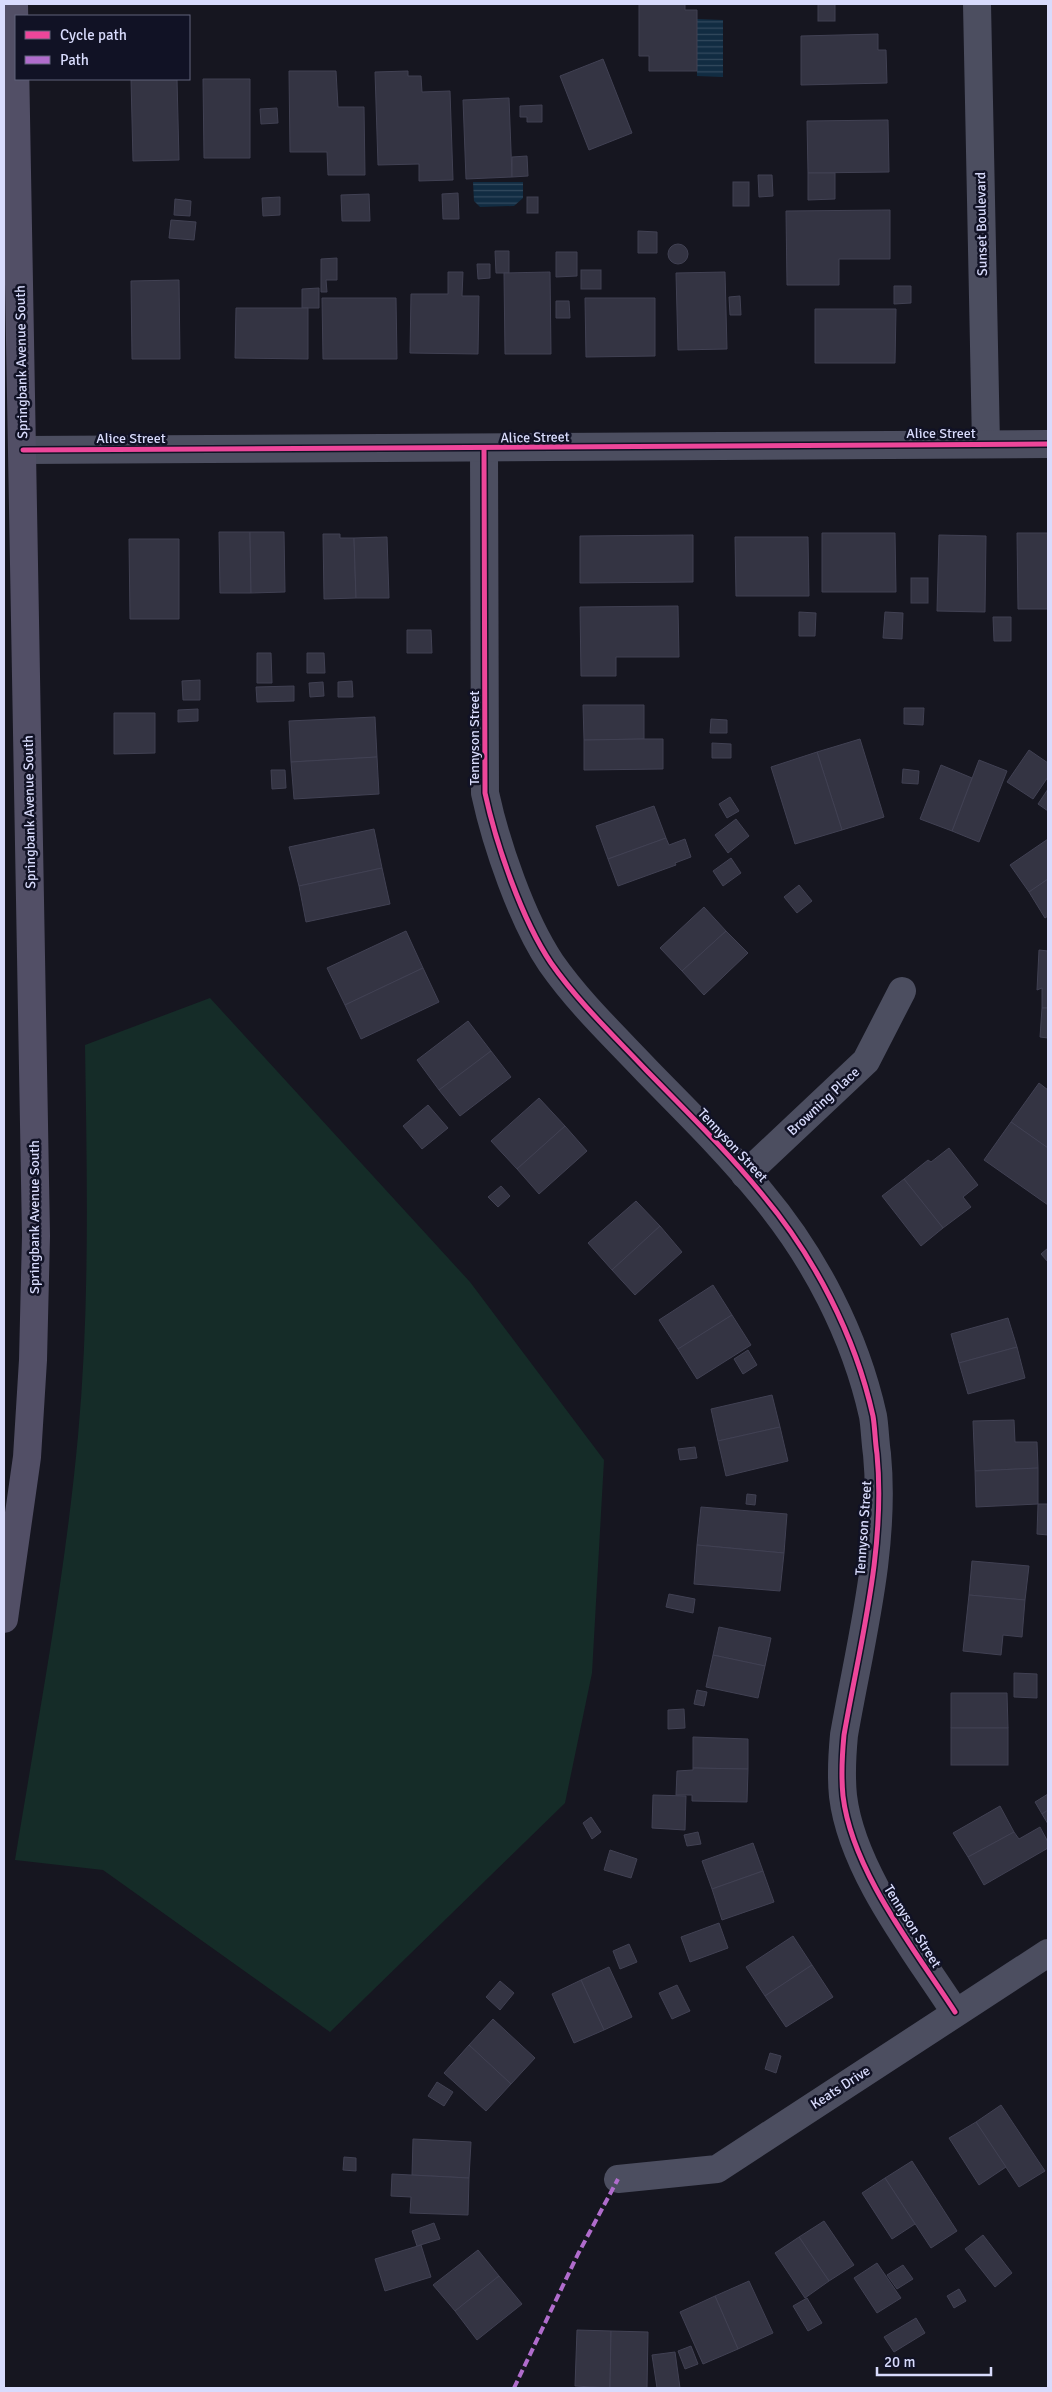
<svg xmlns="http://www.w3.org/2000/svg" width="1052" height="2392" font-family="Signika,sans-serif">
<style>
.green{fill:#152c28}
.water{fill:url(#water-rules)}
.building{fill:#343443;stroke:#414153}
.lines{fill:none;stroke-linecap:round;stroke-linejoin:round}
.minor{stroke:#4c4e60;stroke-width:28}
.major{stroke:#524f66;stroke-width:28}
.quiet{stroke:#b06ccc;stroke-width:4;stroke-dasharray:8 4;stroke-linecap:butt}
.cycleway-casing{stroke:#111225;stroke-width:8}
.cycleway{stroke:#ed469a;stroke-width:5}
.labels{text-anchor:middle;stroke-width:5;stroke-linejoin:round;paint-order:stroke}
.street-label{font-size:14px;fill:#d8dbfc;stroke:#111225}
</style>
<defs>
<pattern id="water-rules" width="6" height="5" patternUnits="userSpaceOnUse" patternTransform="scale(1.25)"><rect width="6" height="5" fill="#112c42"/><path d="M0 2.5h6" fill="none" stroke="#334a5e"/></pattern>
</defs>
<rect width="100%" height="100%" fill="#161620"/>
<path class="green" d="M210,998L470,1282L604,1460L592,1673L565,1803L330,2032L103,1870L15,1860C38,1719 65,1578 78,1436C90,1306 87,1176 85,1045Z"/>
<g class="water">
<path d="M697,19L723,20V77L697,76Z"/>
<path d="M473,182H523V198L514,206L480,207L474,201Z"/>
</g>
<g class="building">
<path d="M639,4H685V10H697V71H649V56H639Z"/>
<rect x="818" y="4" width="17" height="17"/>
<path d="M878,34V50H886L887,83L801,85V36Z"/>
<path d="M603,59L632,133L589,150L560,76Z"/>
<path d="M289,71H336L338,107H364L365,175H328L327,152H290Z"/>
<path d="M408,71V76H421L422,92L450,91L453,180L419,181V164L378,165L375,72Z"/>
<path d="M131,79H177L179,160L133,161Z"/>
<path d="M203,79H250V158H204Z"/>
<path d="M509,98L512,177L466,179L463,100Z"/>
<path d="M542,105V122H527V117H520V106Z"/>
<path d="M277,108L278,123L261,124L260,109Z"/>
<path d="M888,120L889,172L808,173L807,121Z"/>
<path d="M527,156L528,176L512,177V157Z"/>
<path d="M808,173H835V199L808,200Z"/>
<path d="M758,175H772L773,196L759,197Z"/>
<rect x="733" y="182" width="16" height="24"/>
<path d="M458,193L459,219H443L442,194Z"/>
<path d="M369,194L370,221H342L341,195Z"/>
<path d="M280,197V215L263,216L262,198Z"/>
<rect x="527" y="197" width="11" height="16"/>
<path d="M175,199L191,201L190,216L174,215Z"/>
<path d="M890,210V259H839V285H787L786,211Z"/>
<path d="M171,220L196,222L194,240L169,238Z"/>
<path d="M638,231L657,232V253H638Z"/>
<circle cx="678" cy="254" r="10"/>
<path d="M495,251H509V273H496Z"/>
<path d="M556,252H577V276L556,277Z"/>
<path d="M337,258V280H326L327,292H321V259Z"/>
<path d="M477,264H490V278L478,279Z"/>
<rect x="581" y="270" width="20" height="19"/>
<path d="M448,272H463L462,296H479L478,354L410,353L411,294H448Z"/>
<path d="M550,272L551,354H505L504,273Z"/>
<path d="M725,272L727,349L678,350L676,273Z"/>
<path d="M179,280L180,359H132L131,281Z"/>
<path d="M894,286H911V303L894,304Z"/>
<path d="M319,288V308H302V289Z"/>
<path d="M740,296L741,315H730L729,297Z"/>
<path d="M322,298H396L397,359H323Z"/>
<path d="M585,298H655V356L586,357Z"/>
<path d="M556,301H569L570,318H556Z"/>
<path d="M236,308H308V359L235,358Z"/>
<path d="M815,309H896L895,363H815Z"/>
<path d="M219,532H250L251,593H220Z"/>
<path d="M250,532H284L285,592L251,593Z"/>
<path d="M822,533H895L896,592H822Z"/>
<path d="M1017,533H1048V609H1018Z"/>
<path d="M323,534H340V538H354L356,598L324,599Z"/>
<path d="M693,535V582L580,583V536Z"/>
<path d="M939,535L986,536L985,612L937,611Z"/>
<path d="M387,537L389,598H356L354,538Z"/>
<path d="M735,537H808L809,596H736Z"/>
<path d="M129,539H179V619H130Z"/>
<rect x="911" y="578" width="17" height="25"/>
<path d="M678,606L679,657H616V676H581L580,607Z"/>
<path d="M799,612L816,613L815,636H799Z"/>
<path d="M885,612L903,613L902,639L883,638Z"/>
<path d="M993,617H1011V641H994Z"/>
<path d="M407,630H431L432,653H407Z"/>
<path d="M257,653H271L272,683H257Z"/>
<path d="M307,653H324L325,673H307Z"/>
<path d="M200,680V700H183L182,681Z"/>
<path d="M352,681L353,697H338V682Z"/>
<path d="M323,682L324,696L310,697L309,683Z"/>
<path d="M294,686V701L257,702L256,687Z"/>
<path d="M583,705H644V739L584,740Z"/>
<path d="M904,708H924L923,725L904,724Z"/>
<path d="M198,709V721L178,722V710Z"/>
<path d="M114,713H155V753L114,754Z"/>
<path d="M375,717L377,757L291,762L289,721Z"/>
<path d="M711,719L727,720V733H710Z"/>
<path d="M644,739H663V769L584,770V740Z"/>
<path d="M860,739L884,817L842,830L817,752Z"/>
<path d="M712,743L731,744V758H712Z"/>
<path d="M1029,750L1048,763V777L1033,799L1007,782Z"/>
<path d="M817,752L842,830L795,844L771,767Z"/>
<path d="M377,757L379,794L294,799L291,762Z"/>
<path d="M979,760L1007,771L979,842L952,831Z"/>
<path d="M941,765L972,778L952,831L920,819Z"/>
<path d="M903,769L919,771L918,784L902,783Z"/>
<path d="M271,770H285L286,788L272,789Z"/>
<path d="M1048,789V811L1038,804Z"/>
<path d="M730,797L739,811L727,818L719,804Z"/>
<path d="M654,806L666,838L608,859L596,826Z"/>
<path d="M736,819L749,836L728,853L715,835Z"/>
<path d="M374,829L382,868L299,886L289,847Z"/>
<path d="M666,838L669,845L685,839L691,857L675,863L676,865L618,886L608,859Z"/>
<path d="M1048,839V879L1029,892L1010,865Z"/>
<path d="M731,858L741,873L723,886L713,871Z"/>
<path d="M382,868L390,904L306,922L299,886Z"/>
<path d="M1048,879V916L1045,918L1029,892Z"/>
<path d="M799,885L812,901L797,913L784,897Z"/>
<path d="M704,907L726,931L682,971L660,948Z"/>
<path d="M406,931L423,968L345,1005L327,968Z"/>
<path d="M726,931L748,953L704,995L682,971Z"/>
<path d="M1039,950L1048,951V1008H1042V988L1037,990Z"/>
<path d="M423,968L439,1002L361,1039L345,1005Z"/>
<path d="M1042,1008H1048V1038L1040,1037Z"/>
<path d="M468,1021L491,1051L439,1090L417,1060Z"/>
<path d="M491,1051L511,1077L460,1116L439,1090Z"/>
<path d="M1039,1083L1048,1090V1148L1011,1122Z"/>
<path d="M539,1098L565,1126L517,1169L491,1141Z"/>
<path d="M428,1105L448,1128L422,1149L403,1126Z"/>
<path d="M1011,1122L1048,1148V1205L984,1160Z"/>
<path d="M565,1126L587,1151L539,1194L517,1169Z"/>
<path d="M949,1148L978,1185L963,1197L971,1207L943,1228L904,1179L928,1160L931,1162Z"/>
<path d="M904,1179L943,1228L921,1246L882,1196Z"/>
<path d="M501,1186L510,1196L498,1207L488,1197Z"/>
<path d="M636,1201L660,1226L612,1270L588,1243Z"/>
<path d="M660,1226L682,1252L635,1295L612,1270Z"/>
<path d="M1048,1248V1262L1041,1254Z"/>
<path d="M713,1285L732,1315L678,1349L659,1320Z"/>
<path d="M732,1315L751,1345L697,1379L678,1349Z"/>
<path d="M1008,1318L1017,1347L959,1363L951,1334Z"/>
<path d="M1017,1347L1025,1378L968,1394L959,1363Z"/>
<path d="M748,1350L757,1365L743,1374L734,1359Z"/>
<path d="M772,1395L780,1427L718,1441L711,1409Z"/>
<path d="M1014,1420L1015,1442H1037L1038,1468L975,1471L973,1421Z"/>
<path d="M780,1427L788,1461L726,1476L718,1441Z"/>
<path d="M695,1447L697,1458L680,1460L678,1449Z"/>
<path d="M1038,1468V1504L976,1507L975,1471Z"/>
<path d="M747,1494L756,1495L755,1505L746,1504Z"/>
<path d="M1038,1504H1048V1535L1037,1534Z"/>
<path d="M701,1507L787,1514L784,1553L697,1545Z"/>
<path d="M697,1545L784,1553L780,1591L694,1584Z"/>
<path d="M972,1561L1029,1566L1025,1600L969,1595Z"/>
<path d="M669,1594L695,1599L693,1613L666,1607Z"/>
<path d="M969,1595L1025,1600L1022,1637L1003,1635L1001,1655L963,1651Z"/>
<path d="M719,1627L771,1638L765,1666L713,1655Z"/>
<path d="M713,1655L765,1666L758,1698L706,1687Z"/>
<path d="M1014,1673L1037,1674V1698L1014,1697Z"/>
<path d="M697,1690L707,1692L704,1706L694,1704Z"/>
<path d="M951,1693H1007L1008,1728H951Z"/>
<path d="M684,1709L685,1728L668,1729V1710Z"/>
<rect x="951" y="1728" width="57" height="37"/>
<path d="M693,1737L748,1739V1769L693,1768Z"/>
<path d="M693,1768L748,1769L747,1802L692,1801V1795H676L677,1771L693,1770Z"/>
<path d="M1048,1794V1810L1042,1814L1035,1802Z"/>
<path d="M653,1795L686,1796L685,1830L652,1828Z"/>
<path d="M1000,1806L1014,1832L968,1857L953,1833Z"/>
<path d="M1048,1810V1824L1042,1814Z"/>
<path d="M591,1817L601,1832L592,1839L583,1823Z"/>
<path d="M1040,1827L1048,1842V1848L984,1885L968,1857L1014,1832L1019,1839Z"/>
<path d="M698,1832L701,1844L687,1846L684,1835Z"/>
<path d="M753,1843L763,1871L712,1889L702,1861Z"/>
<path d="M610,1850L637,1859L631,1878L604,1870Z"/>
<path d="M763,1871L774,1902L722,1920L712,1889Z"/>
<path d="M719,1923L728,1948L690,1962L681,1937Z"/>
<path d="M793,1936L812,1965L765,1996L746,1967Z"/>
<path d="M629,1944L637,1962L620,1969L613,1951Z"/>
<path d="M812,1965L833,1997L786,2027L765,1996Z"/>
<path d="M609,1967L632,2017L604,2030L581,1980Z"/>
<path d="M581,1980L604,2030L574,2043L552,1994Z"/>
<path d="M500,1981L514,1993L500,2010L486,1997Z"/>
<path d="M677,1985L690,2011L672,2019L659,1993Z"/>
<path d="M493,2019L535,2058L511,2084L469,2045Z"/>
<path d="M469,2045L511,2084L486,2111L444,2073Z"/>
<path d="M770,2053L781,2056L776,2073L765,2069Z"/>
<path d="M437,2082L453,2092L444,2106L428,2096Z"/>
<path d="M1001,2105L1045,2171L1019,2187L976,2122Z"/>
<path d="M976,2122L1006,2167L979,2185L949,2138Z"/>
<path d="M413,2139L471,2142L469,2178L412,2175Z"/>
<path d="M344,2157L356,2158V2171L343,2170Z"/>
<path d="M912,2161L957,2231L931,2248L885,2178Z"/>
<path d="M392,2174L469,2178L468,2215L410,2213L411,2197L391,2196Z"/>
<path d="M885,2178L915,2224L892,2239L862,2193Z"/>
<path d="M824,2221L854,2265L829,2281L799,2237Z"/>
<path d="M434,2223L440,2239L417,2246L412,2231Z"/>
<path d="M983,2235L1012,2273L995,2287L965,2249Z"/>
<path d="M799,2237L829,2281L805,2298L775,2253Z"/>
<path d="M421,2245L431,2277L385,2291L375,2259Z"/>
<path d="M478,2250L499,2276L455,2311L433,2285Z"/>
<path d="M877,2263L901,2298L877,2313L854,2278Z"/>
<path d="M903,2265L913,2279L897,2289L887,2275Z"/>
<path d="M499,2276L522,2304L477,2340L455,2311Z"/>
<path d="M749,2281L773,2333L738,2349L715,2296Z"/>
<path d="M959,2289L966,2301L954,2308L947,2296Z"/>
<path d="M715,2296L738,2349L703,2364L680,2312Z"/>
<path d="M807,2298L822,2323L808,2331L793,2306Z"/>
<path d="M916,2318L925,2333L894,2352L884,2337Z"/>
<path d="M577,2330L611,2331L610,2388L575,2386Z"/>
<path d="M611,2331L648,2332L647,2388H610Z"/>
<path d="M691,2346L698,2364L685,2369L678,2351Z"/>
<path d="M675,2352L680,2388H657L652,2355Z"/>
</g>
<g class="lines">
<g class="minor">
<path d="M977,4L986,444"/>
<path d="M484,448L485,793C496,844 522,920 551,963C579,1003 614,1036 647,1071C686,1111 726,1150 761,1193C814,1256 855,1335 873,1416C875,1428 875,1441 877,1454C886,1548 860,1643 844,1735C842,1756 841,1776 843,1796C852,1871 915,1950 955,2012"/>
<path d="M23,450L1048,444"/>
<path d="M745,1175L866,1061L902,991"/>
<path d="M618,2179L717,2169L1048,1953"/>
</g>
<path class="major" d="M4,1619L27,1457L33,1360L36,1236L14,4"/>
<path class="quiet" d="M514,2388L578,2254L618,2179"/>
<g class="cycleway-casing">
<g id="cycleway">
<path d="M484,448L485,793C496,844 522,920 551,963C579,1003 614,1036 647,1071C686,1111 726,1150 761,1193C814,1256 855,1335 873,1416C875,1428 875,1441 877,1454C886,1548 860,1643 844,1735C842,1756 841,1776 843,1796C852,1871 915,1950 955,2012"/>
<path d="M23,450L1048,444"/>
</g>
</g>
<use href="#cycleway" class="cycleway"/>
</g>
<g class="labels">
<g class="street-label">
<text transform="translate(981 224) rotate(-91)" y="5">Sunset Boulevard</text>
<text transform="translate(21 362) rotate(-91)" y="5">Springbank Avenue South</text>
<text x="941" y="438">Alice Street</text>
<text transform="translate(535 437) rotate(-1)" y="5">Alice Street</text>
<text x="131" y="443">Alice Street</text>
<text transform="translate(474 738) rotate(-90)" y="5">Tennyson Street</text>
<text transform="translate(29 812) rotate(-91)" y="5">Springbank Avenue South</text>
<text transform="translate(823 1101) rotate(-43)" y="5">Browning Place</text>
<text transform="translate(733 1145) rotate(47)" y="5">Tennyson Street</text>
<text transform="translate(34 1217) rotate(-90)" y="5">Springbank Avenue South</text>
<text transform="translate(863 1528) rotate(-86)" y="5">Tennyson Street</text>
<text transform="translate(913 1926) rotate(58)" y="5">Tennyson Street</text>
<text transform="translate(840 2087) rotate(-33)" y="5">Keats Drive</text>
</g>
</g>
<rect width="1052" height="2392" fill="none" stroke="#d8dbfc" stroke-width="10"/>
<rect x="15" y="15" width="175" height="65" fill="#111225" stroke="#61627b"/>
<rect x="25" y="31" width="25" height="8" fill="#ed469a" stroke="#61627b"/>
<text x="60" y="40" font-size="15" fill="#d8dbfc">Cycle path</text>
<rect x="25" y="56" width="25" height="8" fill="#b06ccc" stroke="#61627b"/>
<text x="60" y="65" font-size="15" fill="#d8dbfc">Path</text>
<path d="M877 2367v8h114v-8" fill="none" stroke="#d8dbfc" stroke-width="2.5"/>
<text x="884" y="2367" font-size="15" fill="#d8dbfc" stroke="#111225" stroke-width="4" paint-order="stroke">20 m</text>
</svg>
